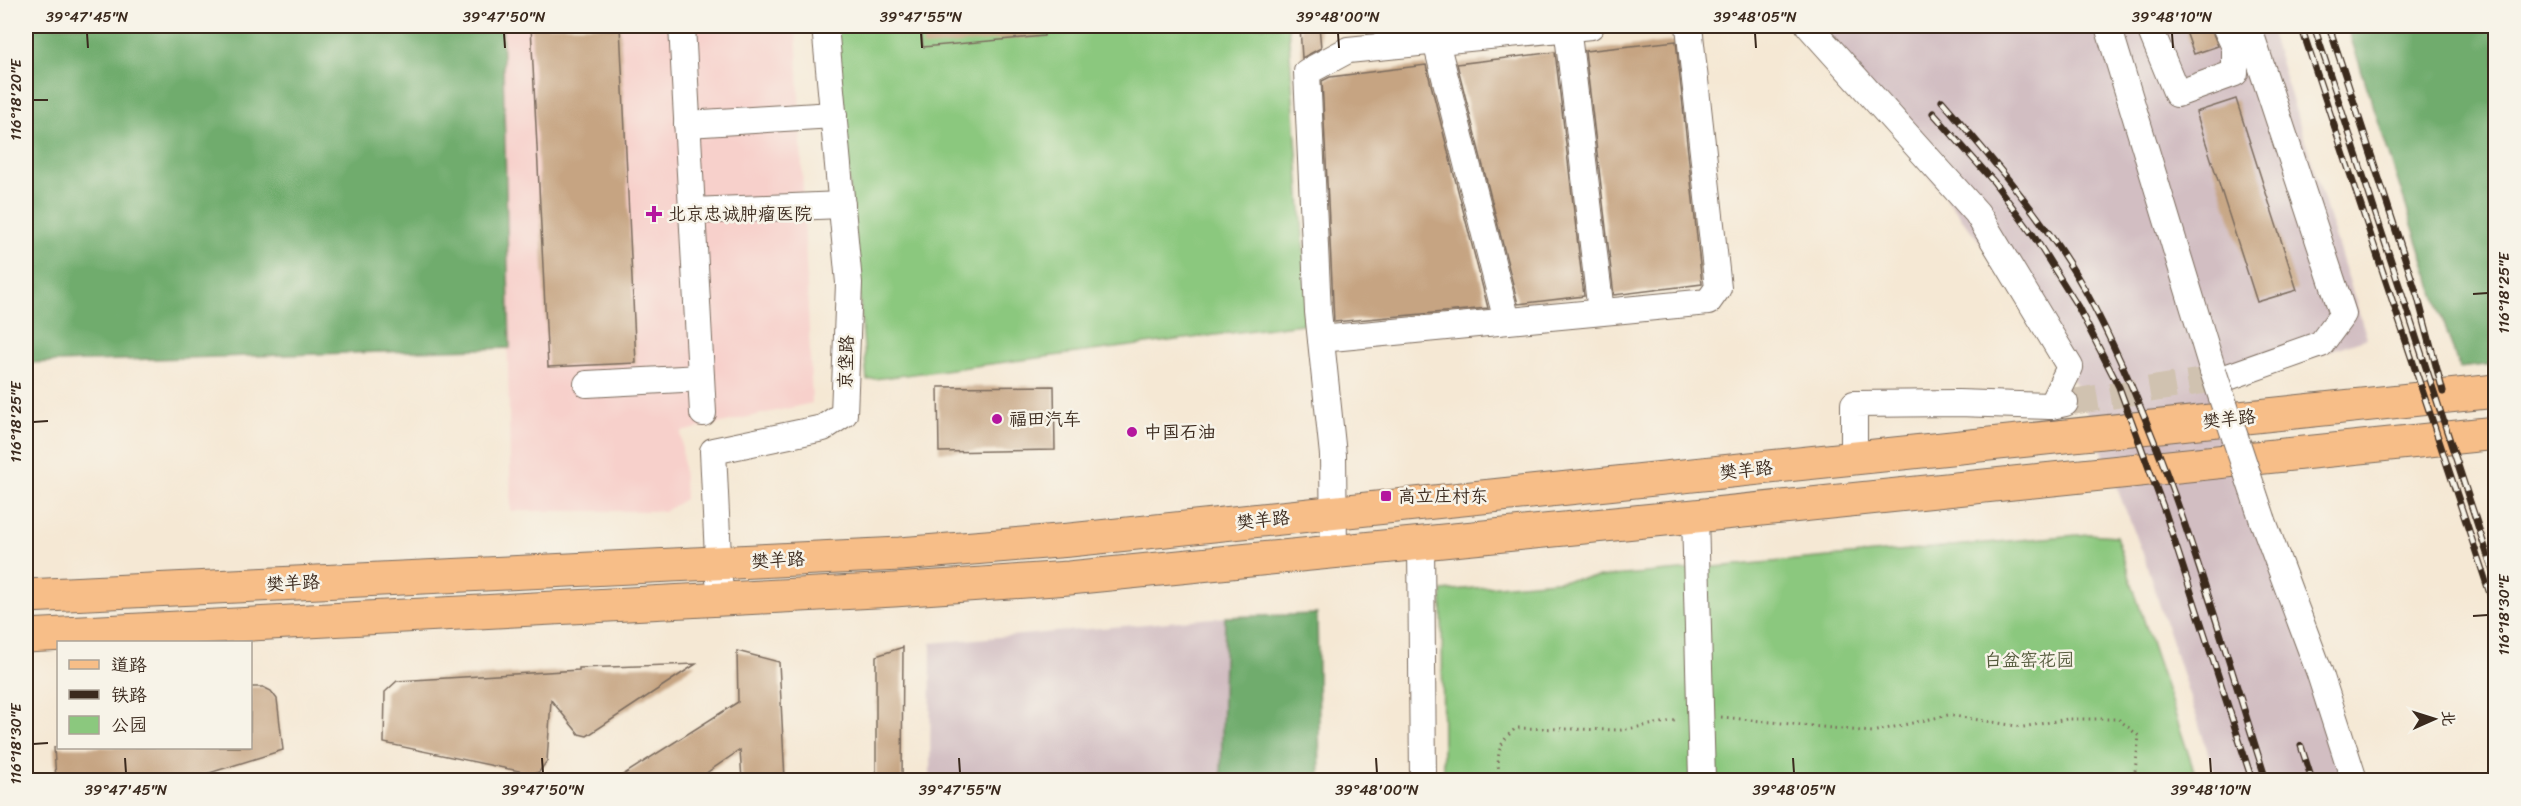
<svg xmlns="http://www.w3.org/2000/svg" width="2521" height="806" font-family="Sriracha,'LXGW WenKai TC',sans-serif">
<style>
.built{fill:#f7d0cb}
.industrial{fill:#d2bec2}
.green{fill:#8bc87e;stroke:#63794e;stroke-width:1.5}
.forest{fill:#70ac6d;stroke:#566b46;stroke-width:1.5}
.building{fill:#c6a482}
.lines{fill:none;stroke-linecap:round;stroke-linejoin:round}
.minor-tunnel{stroke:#d0c2b0;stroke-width:26;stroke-dasharray:26 13;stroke-linecap:butt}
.minor-casing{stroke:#7c6c5e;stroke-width:28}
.major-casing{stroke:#7c6c5e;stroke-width:35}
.path{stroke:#7c6c5e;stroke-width:3;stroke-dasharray:1.5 4.5;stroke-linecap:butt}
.minor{stroke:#fff;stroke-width:26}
.major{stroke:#f7be88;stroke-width:33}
.rail-casing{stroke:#3b2a1e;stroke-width:7}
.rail{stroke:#f7f3e8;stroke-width:4.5;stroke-dasharray:14;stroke-linecap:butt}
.minor-bridge-casing{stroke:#7c6c5e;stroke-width:28;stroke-linecap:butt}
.minor-bridge{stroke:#fff;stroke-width:26}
.ticks{fill:none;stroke:#3b2a1e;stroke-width:2}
.poi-dot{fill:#b5179e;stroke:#f7f3e8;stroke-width:2}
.labels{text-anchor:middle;stroke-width:5;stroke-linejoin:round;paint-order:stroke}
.poi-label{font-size:18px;fill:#3b2a1e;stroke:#f7f3e8;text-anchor:start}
.street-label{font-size:18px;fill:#3b2a1e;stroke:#f7f3e8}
.park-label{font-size:18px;fill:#53593b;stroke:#f7f3e8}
.neatline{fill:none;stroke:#3b2a1e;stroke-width:2}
.ticks-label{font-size:15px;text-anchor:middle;fill:#3b2a1e}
</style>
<rect width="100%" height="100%" fill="#f7f3e8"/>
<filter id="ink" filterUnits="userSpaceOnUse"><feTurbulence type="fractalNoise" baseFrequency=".0167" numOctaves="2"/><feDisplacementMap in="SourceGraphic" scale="12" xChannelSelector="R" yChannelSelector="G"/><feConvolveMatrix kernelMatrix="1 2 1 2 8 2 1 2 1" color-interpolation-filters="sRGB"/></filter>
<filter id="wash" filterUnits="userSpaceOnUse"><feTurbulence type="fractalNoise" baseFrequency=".008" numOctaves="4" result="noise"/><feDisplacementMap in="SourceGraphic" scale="24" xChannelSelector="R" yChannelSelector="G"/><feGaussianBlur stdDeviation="1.35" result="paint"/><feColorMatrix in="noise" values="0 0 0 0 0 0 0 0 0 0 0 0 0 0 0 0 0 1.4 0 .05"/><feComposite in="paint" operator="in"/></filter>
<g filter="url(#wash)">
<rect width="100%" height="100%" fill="#f5e8d4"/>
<path class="built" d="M501,26H796L812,403L681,432L685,499L665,511H511Z"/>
<g class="industrial">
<path d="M1793,26H2269L2367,338L2225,387L2346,780H2217L2142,551L2075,383L1997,264L1888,123Z"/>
<path d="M1225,617L1221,780H930L931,643Z"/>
</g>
<g class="green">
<path d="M835,26H1288L1309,323L867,380Z"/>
<path d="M2089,534L2116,536L2197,780H1443L1442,591Z"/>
</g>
<g class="forest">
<path d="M26,26H502L510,348L26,363Z"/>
<path d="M2347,26H2495V364L2459,368Z"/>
<path d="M1317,614L1320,780H1221L1225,617Z"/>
</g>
<g id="blocks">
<g class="building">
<path d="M531,26H620L636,363L548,367Z"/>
<path d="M921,26H1044V36L923,47Z"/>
<path d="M1319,26L1321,48L1302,58L1300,27Z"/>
<path d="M2184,26H2210L2218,46L2194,54Z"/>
<path d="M1676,41L1702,284L1614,295L1585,51Z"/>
<path d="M1555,52L1584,296L1518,304L1457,64Z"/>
<path d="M1426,65L1488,308L1334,322L1322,81L1330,77Z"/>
<path d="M2236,99L2297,290L2257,302L2196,112Z"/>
<path d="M1054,386L1055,450L939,452L938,387Z"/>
<path d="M903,647L902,780H876V656Z"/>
<path d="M737,651L779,662L785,780H742L740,750L696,780H615L738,702Z"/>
<path d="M696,664L587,736L579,734L551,700L547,761L539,772L533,774L384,743L385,692L397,681L579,670V668Z"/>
<path d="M250,687H263L271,691L277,699L283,750L187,780H56L54,747H250Z"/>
</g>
</g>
</g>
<g filter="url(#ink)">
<use href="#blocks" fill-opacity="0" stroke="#7c6c5e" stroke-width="1.5"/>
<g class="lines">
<path class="minor-tunnel" d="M2072,402L2228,377"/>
<g class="minor-casing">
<g id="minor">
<path d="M682,26L703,413"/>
<path d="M1432,26L1507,321"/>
<path d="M1567,26L1601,312"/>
<path d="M1809,26L1977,213L2070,367L2051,406"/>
<path d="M2108,26L2213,371"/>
<path d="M2149,26L2177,94L2235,73V47L2225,26"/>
<path d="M687,124L834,115"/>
<path d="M692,211L842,205"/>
<path d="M1321,339L1708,302L1718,288L1689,26"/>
<path d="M2228,377L2321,344L2343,314L2248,26"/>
<path d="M587,384L701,378"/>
<path d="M1854,459V404L1958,403L2051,406L2065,403"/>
<path d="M1695,516L1702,780"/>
<path d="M2263,521L2319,671L2354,780"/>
<path d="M1421,543L1423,780"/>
<path d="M1334,552L1333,455L1318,312L1307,72L1348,50L1591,26"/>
<path d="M720,599L713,451L823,428L844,414L849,283L825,26"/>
</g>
</g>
<g class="major-casing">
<g id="major">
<path d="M26,596L900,554L1070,540L2496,391"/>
<path d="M26,636L894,590L1069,578L1695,516L2496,433"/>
</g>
</g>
<g class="path">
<path d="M1721,717L1872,732L1948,715L2023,727L2067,719H2118L2139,736L2134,780"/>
<path d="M1499,780C1498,755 1495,746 1516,728L1621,730L1679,720"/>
</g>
<use href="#minor" class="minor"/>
<use href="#major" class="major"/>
<g class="rail-casing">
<g id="rail">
<path d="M2301,26L2496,612"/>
<path d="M2314,26L2496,581"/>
<path d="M2329,26L2418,298L2443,392"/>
<path d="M1942,101C1996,164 2054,230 2093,305C2171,455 2215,620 2266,780"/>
<path d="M1933,113L1994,182L2033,235L2078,307L2119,387L2165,512L2252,780"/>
<path d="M2301,746L2312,780"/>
</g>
</g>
<use href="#rail" class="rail"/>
<g class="minor-bridge-casing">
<path id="minor-bridge" d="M2213,371L2263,521"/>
</g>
<use href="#minor-bridge" class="minor-bridge"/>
</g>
</g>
<path class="ticks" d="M87,33L88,48M504,33L505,48M921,33L922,48M1338,33L1339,48M1755,33L1756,48M2172,33L2173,48M33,100H48M2473,294L2488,293M33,422L48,421M2473,616L2488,615M33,744L48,743M125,758L126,773M542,758L543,773M959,758L960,773M1376,758L1377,773M1793,758L1794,773M2210,758L2211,773"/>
<g class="poi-dot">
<path d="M651 205h6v6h6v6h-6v6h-6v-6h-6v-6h6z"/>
<circle cx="997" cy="419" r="6"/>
<circle cx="1132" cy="432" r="6"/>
<rect x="1380" y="490" width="12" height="12" rx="3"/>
</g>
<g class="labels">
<g class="poi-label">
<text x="668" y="220">北京忠诚肿瘤医院</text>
<text x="1009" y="425">福田汽车</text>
<text x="1144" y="438">中国石油</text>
<text x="1398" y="502">高立庄村东</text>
</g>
<g class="street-label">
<text transform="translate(846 362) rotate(-88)" y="6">京垡路</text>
<text transform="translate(2229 419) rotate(-6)" y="6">樊羊路</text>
<text transform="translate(1746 470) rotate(-6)" y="6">樊羊路</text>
<text transform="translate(1263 520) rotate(-6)" y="6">樊羊路</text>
<text transform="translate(778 560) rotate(-3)" y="6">樊羊路</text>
<text transform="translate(293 583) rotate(-3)" y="6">樊羊路</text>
</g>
<g class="park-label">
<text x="2029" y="666">白盆窑花园</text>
</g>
</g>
<rect width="2521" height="806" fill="none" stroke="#f7f3e8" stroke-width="66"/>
<rect x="57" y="641" width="195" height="108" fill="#f7f3e8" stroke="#aca397" stroke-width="1.5"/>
<rect x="69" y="660" width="30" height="9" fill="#f7be88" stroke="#aca397" stroke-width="1.5"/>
<text x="111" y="671" font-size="18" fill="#3b2a1e">道路</text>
<rect x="69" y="690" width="30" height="9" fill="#3b2a1e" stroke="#aca397" stroke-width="1.5"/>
<text x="111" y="701" font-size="18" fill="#3b2a1e">铁路</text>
<rect x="69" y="716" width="30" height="18" fill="#8bc87e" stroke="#aca397" stroke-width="1.5"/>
<text x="111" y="731" font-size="18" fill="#3b2a1e">公园</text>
<g transform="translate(2434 719) rotate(87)" stroke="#f7f3e8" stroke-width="4.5" paint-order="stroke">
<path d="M0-4.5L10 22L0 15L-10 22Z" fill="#3b2a1e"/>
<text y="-9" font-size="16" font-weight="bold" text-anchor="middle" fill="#3b2a1e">北</text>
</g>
<rect x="33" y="33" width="2455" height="740" class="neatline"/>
<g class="ticks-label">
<text x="87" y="22">39°47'45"N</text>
<text x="504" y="22">39°47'50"N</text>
<text x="921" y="22">39°47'55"N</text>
<text x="1338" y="22">39°48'00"N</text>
<text x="1755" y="22">39°48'05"N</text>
<text x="2172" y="22">39°48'10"N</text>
<text transform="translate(16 100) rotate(-90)" y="5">116°18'20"E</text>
<text transform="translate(2504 293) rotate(-90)" y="5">116°18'25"E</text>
<text transform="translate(16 422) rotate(-90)" y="5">116°18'25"E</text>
<text transform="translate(2504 615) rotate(-90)" y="5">116°18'30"E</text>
<text transform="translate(16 744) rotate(-90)" y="5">116°18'30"E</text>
<text x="126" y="795">39°47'45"N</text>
<text x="543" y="795">39°47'50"N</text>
<text x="960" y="795">39°47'55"N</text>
<text x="1377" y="795">39°48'00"N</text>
<text x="1794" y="795">39°48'05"N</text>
<text x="2211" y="795">39°48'10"N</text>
</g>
</svg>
